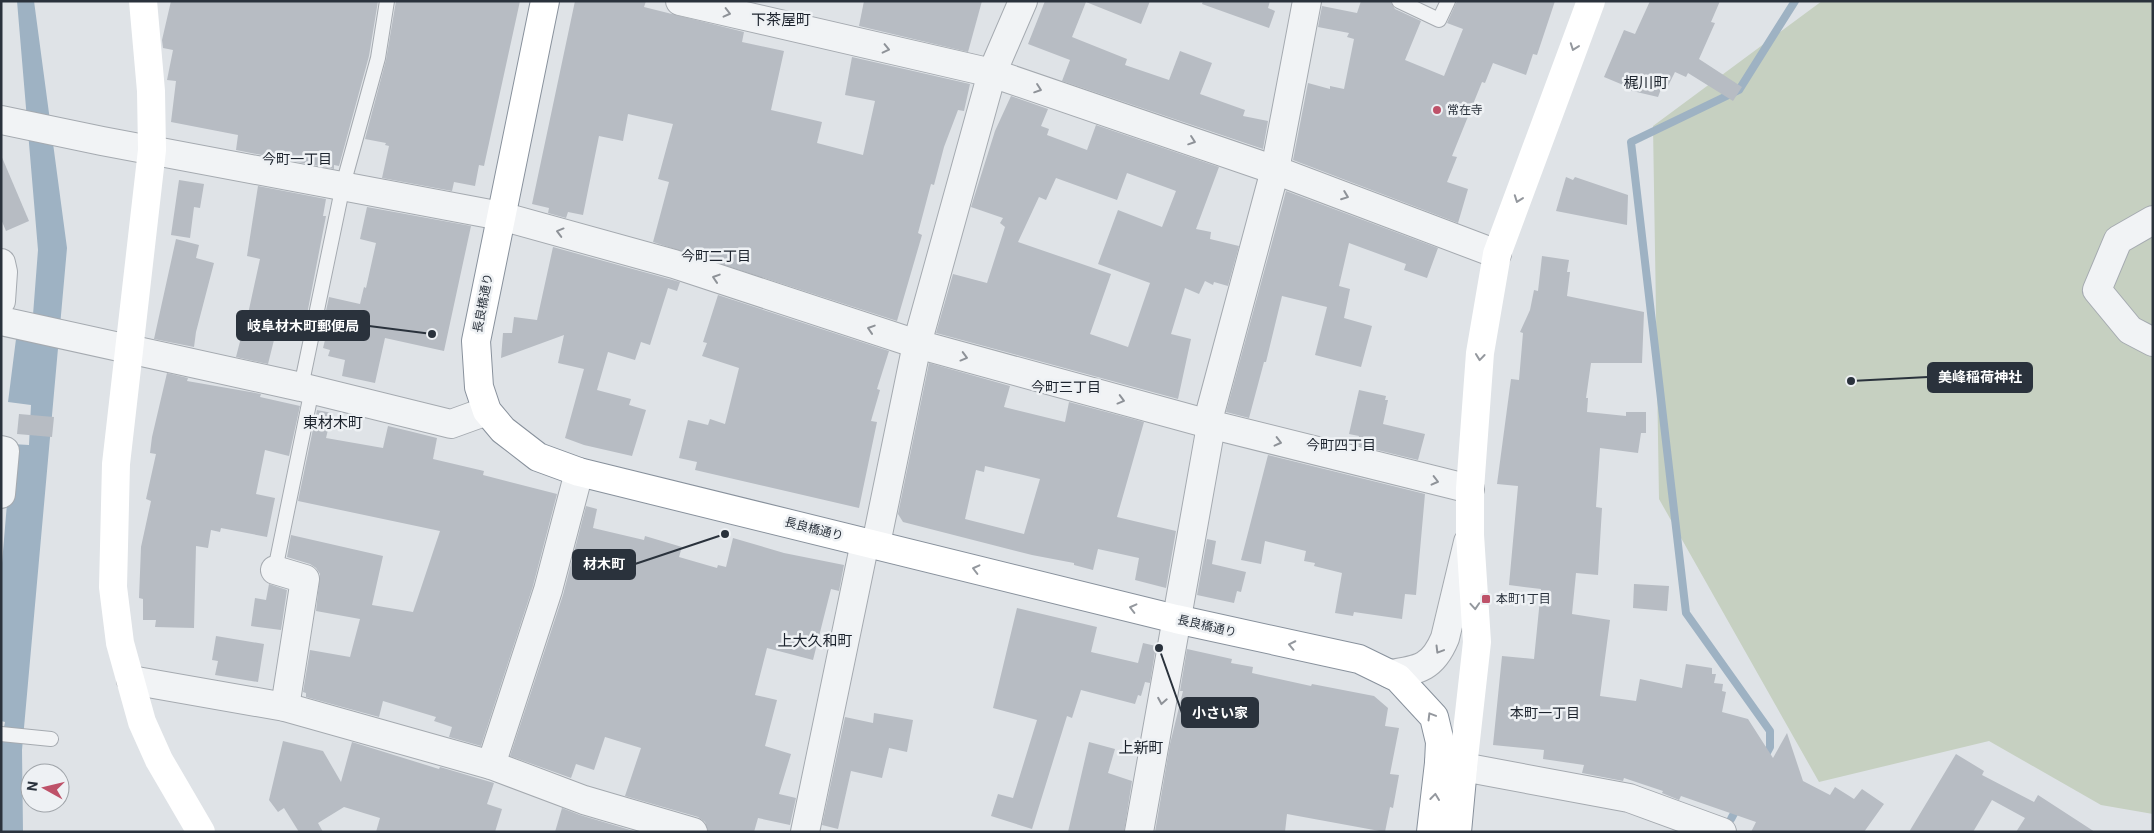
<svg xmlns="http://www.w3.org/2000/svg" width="2154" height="833" font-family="Roboto,'Noto Sans JP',sans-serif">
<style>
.green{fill:#c6d0c1}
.water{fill:#9eb2c3}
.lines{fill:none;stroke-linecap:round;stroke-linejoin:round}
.stream{stroke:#9eb2c3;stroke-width:8}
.building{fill:#b7bcc3;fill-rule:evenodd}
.lane-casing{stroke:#a5aab0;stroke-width:16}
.street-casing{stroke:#a5aab0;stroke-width:30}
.highway-casing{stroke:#88919c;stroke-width:30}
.lane{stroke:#f1f3f5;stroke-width:14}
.street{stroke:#f1f3f5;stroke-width:28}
.secondary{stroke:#fff;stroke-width:28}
.highway{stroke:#fff;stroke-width:28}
.oneway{stroke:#8e9298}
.oneway2{stroke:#94989e}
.poi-dot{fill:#be5269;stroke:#eef1f4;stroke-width:2}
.labels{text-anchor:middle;stroke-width:5;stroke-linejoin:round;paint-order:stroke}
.poi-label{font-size:12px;fill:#2a323c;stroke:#eef1f4;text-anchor:start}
.street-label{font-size:12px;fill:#2a323c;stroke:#eef1f4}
.neighbourhood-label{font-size:14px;fill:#1c232d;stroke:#eef1f4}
.quarter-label{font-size:15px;fill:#1c232d;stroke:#eef1f4}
.leader{fill:none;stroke:#2a323c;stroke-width:2}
.callout-dot{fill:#2a323c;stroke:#eef1f4;stroke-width:2}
.callout{fill:#2a323c;stroke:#2a323c;stroke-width:2}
.callout-label{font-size:14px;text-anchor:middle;font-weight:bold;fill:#fff}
</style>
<rect width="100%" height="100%" fill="#dfe3e7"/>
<path class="green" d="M1822,1H2153V814L2101,805L1989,741L1819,782L1659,499L1653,126Z"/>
<path class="water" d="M17,1H34L67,248L22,750L23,832H1V743L5,722L1,721V575L12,444L29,445L31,405L8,402L16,339L31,341L38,250Z"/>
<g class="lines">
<g class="stream">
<path d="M1764,758L1770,747V731L1686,613L1631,142L1739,90L1795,1"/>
<path d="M1731,819L1738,806"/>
</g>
</g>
<g class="building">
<path d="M171,1H378L369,56L339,166L334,165V169L236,150L238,135L171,122L176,81L167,80L173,50L163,48L162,40Z"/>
<path d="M396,1H520L484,166L479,165L475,186L454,182L452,191L382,178L389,146L385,145L386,143L365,139L386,60Z"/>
<path d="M575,1H646L644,7L744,32L742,42L784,51L771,110L822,122L817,143L863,155L875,101L845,95L852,57L970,84L964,111L958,110L944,147L934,185L931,184L918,233L922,235L897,321L653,242L669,182L658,179L673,124L628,114L623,141L599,136L583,215L568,212L566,218L548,213L549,208L532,204Z"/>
<path d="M864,1H982L968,52L859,26Z"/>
<path d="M1045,1H1150L1141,24L1086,2L1072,37L1127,59L1125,65L1169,80L1180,51L1212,63L1200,94L1245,110L1243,116L1268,121L1263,149L1062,81L1070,60L1028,44Z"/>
<path d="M1203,1H1270L1268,8L1275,11L1269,28L1202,4Z"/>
<path d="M1361,1H1390L1395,9L1421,21L1405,60L1444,76L1463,29L1447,23L1457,1H1555L1537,55L1533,54L1526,75L1493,63L1485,83L1482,82L1452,156L1457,157L1447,182L1468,189L1458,223L1293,160L1308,83L1330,89V86L1344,89L1354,39L1347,37L1349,33L1318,27L1322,6L1357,13Z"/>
<path d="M1650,1H1720L1711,22L1715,23L1699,59L1742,87L1733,101L1688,73L1686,77L1675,72L1668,86L1663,84L1658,97L1628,90V87L1604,77L1624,30L1635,34Z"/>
<path d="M1011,96L1048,109L1041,126L1049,129L1047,135L1087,150L1096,125L1219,167L1196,229L1211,232L1210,239L1239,246L1228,286L1214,282L1213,285L1205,281L1199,294L1185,288L1171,334L1191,339L1178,399L936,333L953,274L987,283L1005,227L1000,223L1003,218L971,207L995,131ZM1127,173L1176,191L1162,227L1118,210L1098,264L1150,283L1128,347L1090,334L1111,274L1018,242L1039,197L1046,200L1056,178L1117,200Z"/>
<path d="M1,155L29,221L6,231L1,219Z"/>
<path d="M1566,177L1573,180L1575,177L1628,195L1627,225L1556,211Z"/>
<path d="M179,180L204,184L200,208L194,207L190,238L171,235Z"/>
<path d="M258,186L326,199L323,216H326L304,330L278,324L268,364L236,357L247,314H248L260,259L247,256Z"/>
<path d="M1286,191L1438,248L1427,278L1404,270L1406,264L1349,243L1339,286L1350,289L1344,318L1372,326L1361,367L1315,355L1327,307L1282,296L1266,362H1264L1249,418L1226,412Z"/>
<path d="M367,207L471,226L444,351L385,338L375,383L342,376L345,360L328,356L330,350L323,348L326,336L321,334L329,297L360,304L364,287L366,288L376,243L360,239Z"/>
<path d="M176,239L199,245L196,258L214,263L196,332L194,347L154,339Z"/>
<path d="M553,247L680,282L677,291L668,288L650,345L641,342L635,360L608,352L597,390L631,399L629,405L646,410L632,456L584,445L565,438L584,369L558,363L564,335L501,358L503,333H512L514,317L537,320Z"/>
<path d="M1542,256L1569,260L1567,272H1570L1567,296L1644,312L1642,363H1591L1586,398H1588L1587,412L1626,416V412H1646V433H1641L1638,453L1600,448L1596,507L1602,508L1598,575L1576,573L1572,614L1610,620L1600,696L1636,701L1640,679L1682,688L1686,664L1712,668V674H1716L1714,683L1723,684L1722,691L1726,692L1722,712L1748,719L1773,758L1787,733L1803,781L1830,795L1835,787L1854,799L1862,789L1884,804L1864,832H1751L1756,822L1681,796L1679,800L1662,793L1663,791L1624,778L1623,781L1582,773L1584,765L1543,759L1544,750L1493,745L1502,656L1534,659L1541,589L1509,585L1518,486L1497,484L1511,379L1519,380L1523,333L1520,332L1530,310L1534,290L1538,291Z"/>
<path d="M718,295L889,351L877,389L880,390L871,421L877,422L859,508L695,470L697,462L679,458L688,420L708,425L710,419L725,424L739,368L702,356L707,343L703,342Z"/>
<path d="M929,363L1010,386L1004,407L1065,422L1069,402L1144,422L1117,517L1176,531L1166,588L1135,580L1139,558L1098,549L1093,570L1074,565V563L1032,555L903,522L898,514ZM985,466L1040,479L1024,534L965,519L976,470L984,472Z"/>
<path d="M167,373L188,378L187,381L261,394L260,397L300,406L289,456L265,450L256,494L275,498L267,537L221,528L220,532L211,530L208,548L196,546L194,628L155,627L156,620H143V599L139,598L141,547L151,501L146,499L156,454L150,453L152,437Z"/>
<path d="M1359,390L1386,396L1385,400H1388L1383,424L1425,434L1418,460L1357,445L1359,436L1349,434Z"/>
<path d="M317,410L332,413L326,438L383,448L388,426L409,431L437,438L433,459L484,471L483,475L557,494L533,586L481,746L449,737L452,727L434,721L436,717L383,701L379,717L306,697V693L303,692L310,650L350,657L360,619L316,611L320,574L316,568L310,564L287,557L291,535L383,556L372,605L413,612L440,531L298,501Z"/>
<path d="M19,414L54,417L52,437L17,434Z"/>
<path d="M1268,455L1425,494L1416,595L1405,594L1402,619L1354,612L1353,616L1335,613L1342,573L1314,566L1315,563L1304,561L1306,551L1265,541L1261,564L1241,560Z"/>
<path d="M586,506L597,509L593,528L644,540L645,536L682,547L679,557L717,568L718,565L726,567L733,538L784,553L844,565L839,591L831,589L813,660L767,648L755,695L777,700L765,746L791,754L779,794L796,798L790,825L758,818L754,832H708L705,822L698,817L625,796L641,748L605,737L594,770L576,764L571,778L510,756L563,595Z"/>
<path d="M1207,539L1216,541L1212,564L1246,572L1241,592L1237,591L1234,603L1197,595Z"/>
<path d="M269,584L287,590L281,630L251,626L255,598L266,600Z"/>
<path d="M1634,584L1669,586L1667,611L1633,608Z"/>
<path d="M1017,608L1097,627L1091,652L1138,663L1143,643L1156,646L1150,683L1145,682L1141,696L1138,695L1135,704L1081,690L1072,718L1067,716L1032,829L991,816L998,794L1013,798L1037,720L993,708Z"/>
<path d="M216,636L264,644L258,682L215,675L218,661L212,660Z"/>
<path d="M1187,649L1232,659L1231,663L1253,667L1252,673L1311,686L1312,684L1374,696L1388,708L1385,726L1399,728L1390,774L1399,775L1393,808L1390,807L1385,832L1287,814L1285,832H1155L1170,744L1183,691H1180Z"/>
<path d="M874,713L913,720L907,752L889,748L882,778L851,771L838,829L822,825L845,717L873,723Z"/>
<path d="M283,741L323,751L341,782L352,742L439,769L440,767L494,783L487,804L502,809L495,832H376L380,818L344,807L318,823L323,832H299L284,808L278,812L269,800Z"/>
<path d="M1089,742L1115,749L1108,773L1132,781L1124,832H1068Z"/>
<path d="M1956,754L1984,771L1982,775L2034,802L2038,795L2095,832H2016L2025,818L1992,800L1973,832H1909Z"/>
<path d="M562,808L580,815L637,832H555Z"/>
</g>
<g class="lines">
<g class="lane-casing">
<g id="lane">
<path d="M1399,1L1439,20L1448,1"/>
<path d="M301,387L343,185L378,58L387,1"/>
<path d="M275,570L312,389"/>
<path d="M1,734L51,739"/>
</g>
</g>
<g class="street-casing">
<g id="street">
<path d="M680,1L992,73L1275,170L1497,254"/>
<path d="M1,120L102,141L501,216L674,264L917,344L1209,424L1470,489"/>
<path d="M2153,220L2118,240L2097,290L2130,330L2153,342"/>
<path d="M1,263L3,272L1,301"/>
<path d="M1,321L301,387L451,424L487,411"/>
<path d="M1,450L5,451L1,494"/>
<path d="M876,544L917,344L992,73L1023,1"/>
<path d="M275,570L305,579L285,707"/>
<path d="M1390,674C1420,670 1433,667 1445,638L1468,542"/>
<path d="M131,680L285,707L491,765L584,800L693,832"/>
<path d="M491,765L548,590L579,472"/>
<path d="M1463,767L1629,798L1722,832"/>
<path d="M805,832L865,542"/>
<path d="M1139,832L1209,437L1210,413L1275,170L1307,1"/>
</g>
</g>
<g class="highway-casing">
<g id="highway">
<path d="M545,1L476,341L479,387L487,411L503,430L538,457L579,472L1176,619L1359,659L1398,678L1434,717L1440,742L1439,763L1431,832"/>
<path d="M1439,763L1463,767L1457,832"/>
</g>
</g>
<use href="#lane" class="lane"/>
<use href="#street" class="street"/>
<g class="secondary">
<path d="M143,1L151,91L152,150L116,464L113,587L120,643L142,722L159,760L201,832"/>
<path d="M1463,767L1477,642L1470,535V489L1480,353L1497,254L1591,1"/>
</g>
<use href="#highway" class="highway"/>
</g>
<defs><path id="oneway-chevron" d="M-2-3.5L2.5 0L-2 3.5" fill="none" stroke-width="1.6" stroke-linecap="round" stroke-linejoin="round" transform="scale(1.25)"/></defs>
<g class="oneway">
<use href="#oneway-chevron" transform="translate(727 13) rotate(14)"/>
<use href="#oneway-chevron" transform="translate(886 49) rotate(13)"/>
<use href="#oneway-chevron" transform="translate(1038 89) rotate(19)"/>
<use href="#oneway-chevron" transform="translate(1192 141) rotate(19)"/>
<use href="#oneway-chevron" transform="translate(1345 196) rotate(21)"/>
<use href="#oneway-chevron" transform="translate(560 232) rotate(-165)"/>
<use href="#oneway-chevron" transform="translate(716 278) rotate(-162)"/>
<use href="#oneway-chevron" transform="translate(871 329) rotate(-162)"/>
<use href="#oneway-chevron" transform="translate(964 357) rotate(15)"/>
<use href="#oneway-chevron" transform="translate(1121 400) rotate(15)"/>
<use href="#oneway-chevron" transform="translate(1278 442) rotate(14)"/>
<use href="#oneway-chevron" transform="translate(1435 481) rotate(14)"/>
<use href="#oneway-chevron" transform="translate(1439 650) rotate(121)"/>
<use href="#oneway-chevron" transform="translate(1162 701) rotate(100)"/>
</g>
<g class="oneway2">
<use href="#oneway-chevron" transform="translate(1574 47) rotate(110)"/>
<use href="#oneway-chevron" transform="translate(1518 199) rotate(110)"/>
<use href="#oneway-chevron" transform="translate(1480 357) rotate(96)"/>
<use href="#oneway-chevron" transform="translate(976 569) rotate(-166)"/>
<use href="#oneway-chevron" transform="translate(1475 606) rotate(86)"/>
<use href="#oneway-chevron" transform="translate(1133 608) rotate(-166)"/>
<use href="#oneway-chevron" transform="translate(1292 645) rotate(-168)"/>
<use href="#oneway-chevron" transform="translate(1431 716) rotate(-121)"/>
<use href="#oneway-chevron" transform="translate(1435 797) rotate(-83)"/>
</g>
<g class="poi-dot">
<circle cx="1437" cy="110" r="5"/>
<rect x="1481" y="594" width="10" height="10" rx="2.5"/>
</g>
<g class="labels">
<g class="poi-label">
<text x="1447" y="114">常在寺</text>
<text x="1496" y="603">本町1丁目</text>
</g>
<g class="street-label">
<text transform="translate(483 303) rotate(-79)" y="4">長良橋通り</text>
<text transform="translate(814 529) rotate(14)" y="4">長良橋通り</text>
<text transform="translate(1207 626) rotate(13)" y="4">長良橋通り</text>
</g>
<g class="neighbourhood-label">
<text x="297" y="164">今町一丁目</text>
<text x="716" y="261">今町二丁目</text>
<text x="1066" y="392">今町三丁目</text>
<text x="1341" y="450">今町四丁目</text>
<text x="1545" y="718">本町一丁目</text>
</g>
<g class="quarter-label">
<text x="781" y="25">下茶屋町</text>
<text x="1646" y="88">梶川町</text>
<text x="333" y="428">東材木町</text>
<text x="815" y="646">上大久和町</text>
<text x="1141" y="753">上新町</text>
</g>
</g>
<path class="leader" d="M432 334L369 326M1851 381L1928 377M725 534L635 564M1159 648L1182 713"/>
<g class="callout-dot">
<circle cx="432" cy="334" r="5"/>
<circle cx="1851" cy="381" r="5"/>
<circle cx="725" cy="534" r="5"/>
<circle cx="1159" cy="648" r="5"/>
</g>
<g class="callout">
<rect x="237" y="311" width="132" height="29" rx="5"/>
<rect x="1928" y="363" width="104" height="29" rx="5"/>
<rect x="573" y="550" width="62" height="29" rx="5"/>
<rect x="1182" y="698" width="76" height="29" rx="5"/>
</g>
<g class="callout-label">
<text x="303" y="331">岐阜材木町郵便局</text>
<text x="1980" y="382">美峰稲荷神社</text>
<text x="604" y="569">材木町</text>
<text x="1220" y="718">小さい家</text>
</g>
<rect width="2154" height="833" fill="none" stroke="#2a323c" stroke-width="5"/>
<g transform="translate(45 788) rotate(278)"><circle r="24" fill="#eef1f4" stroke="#a0a5aa"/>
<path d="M0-4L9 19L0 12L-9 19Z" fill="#be5269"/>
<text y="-8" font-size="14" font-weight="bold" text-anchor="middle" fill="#2a323c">N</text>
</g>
</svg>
